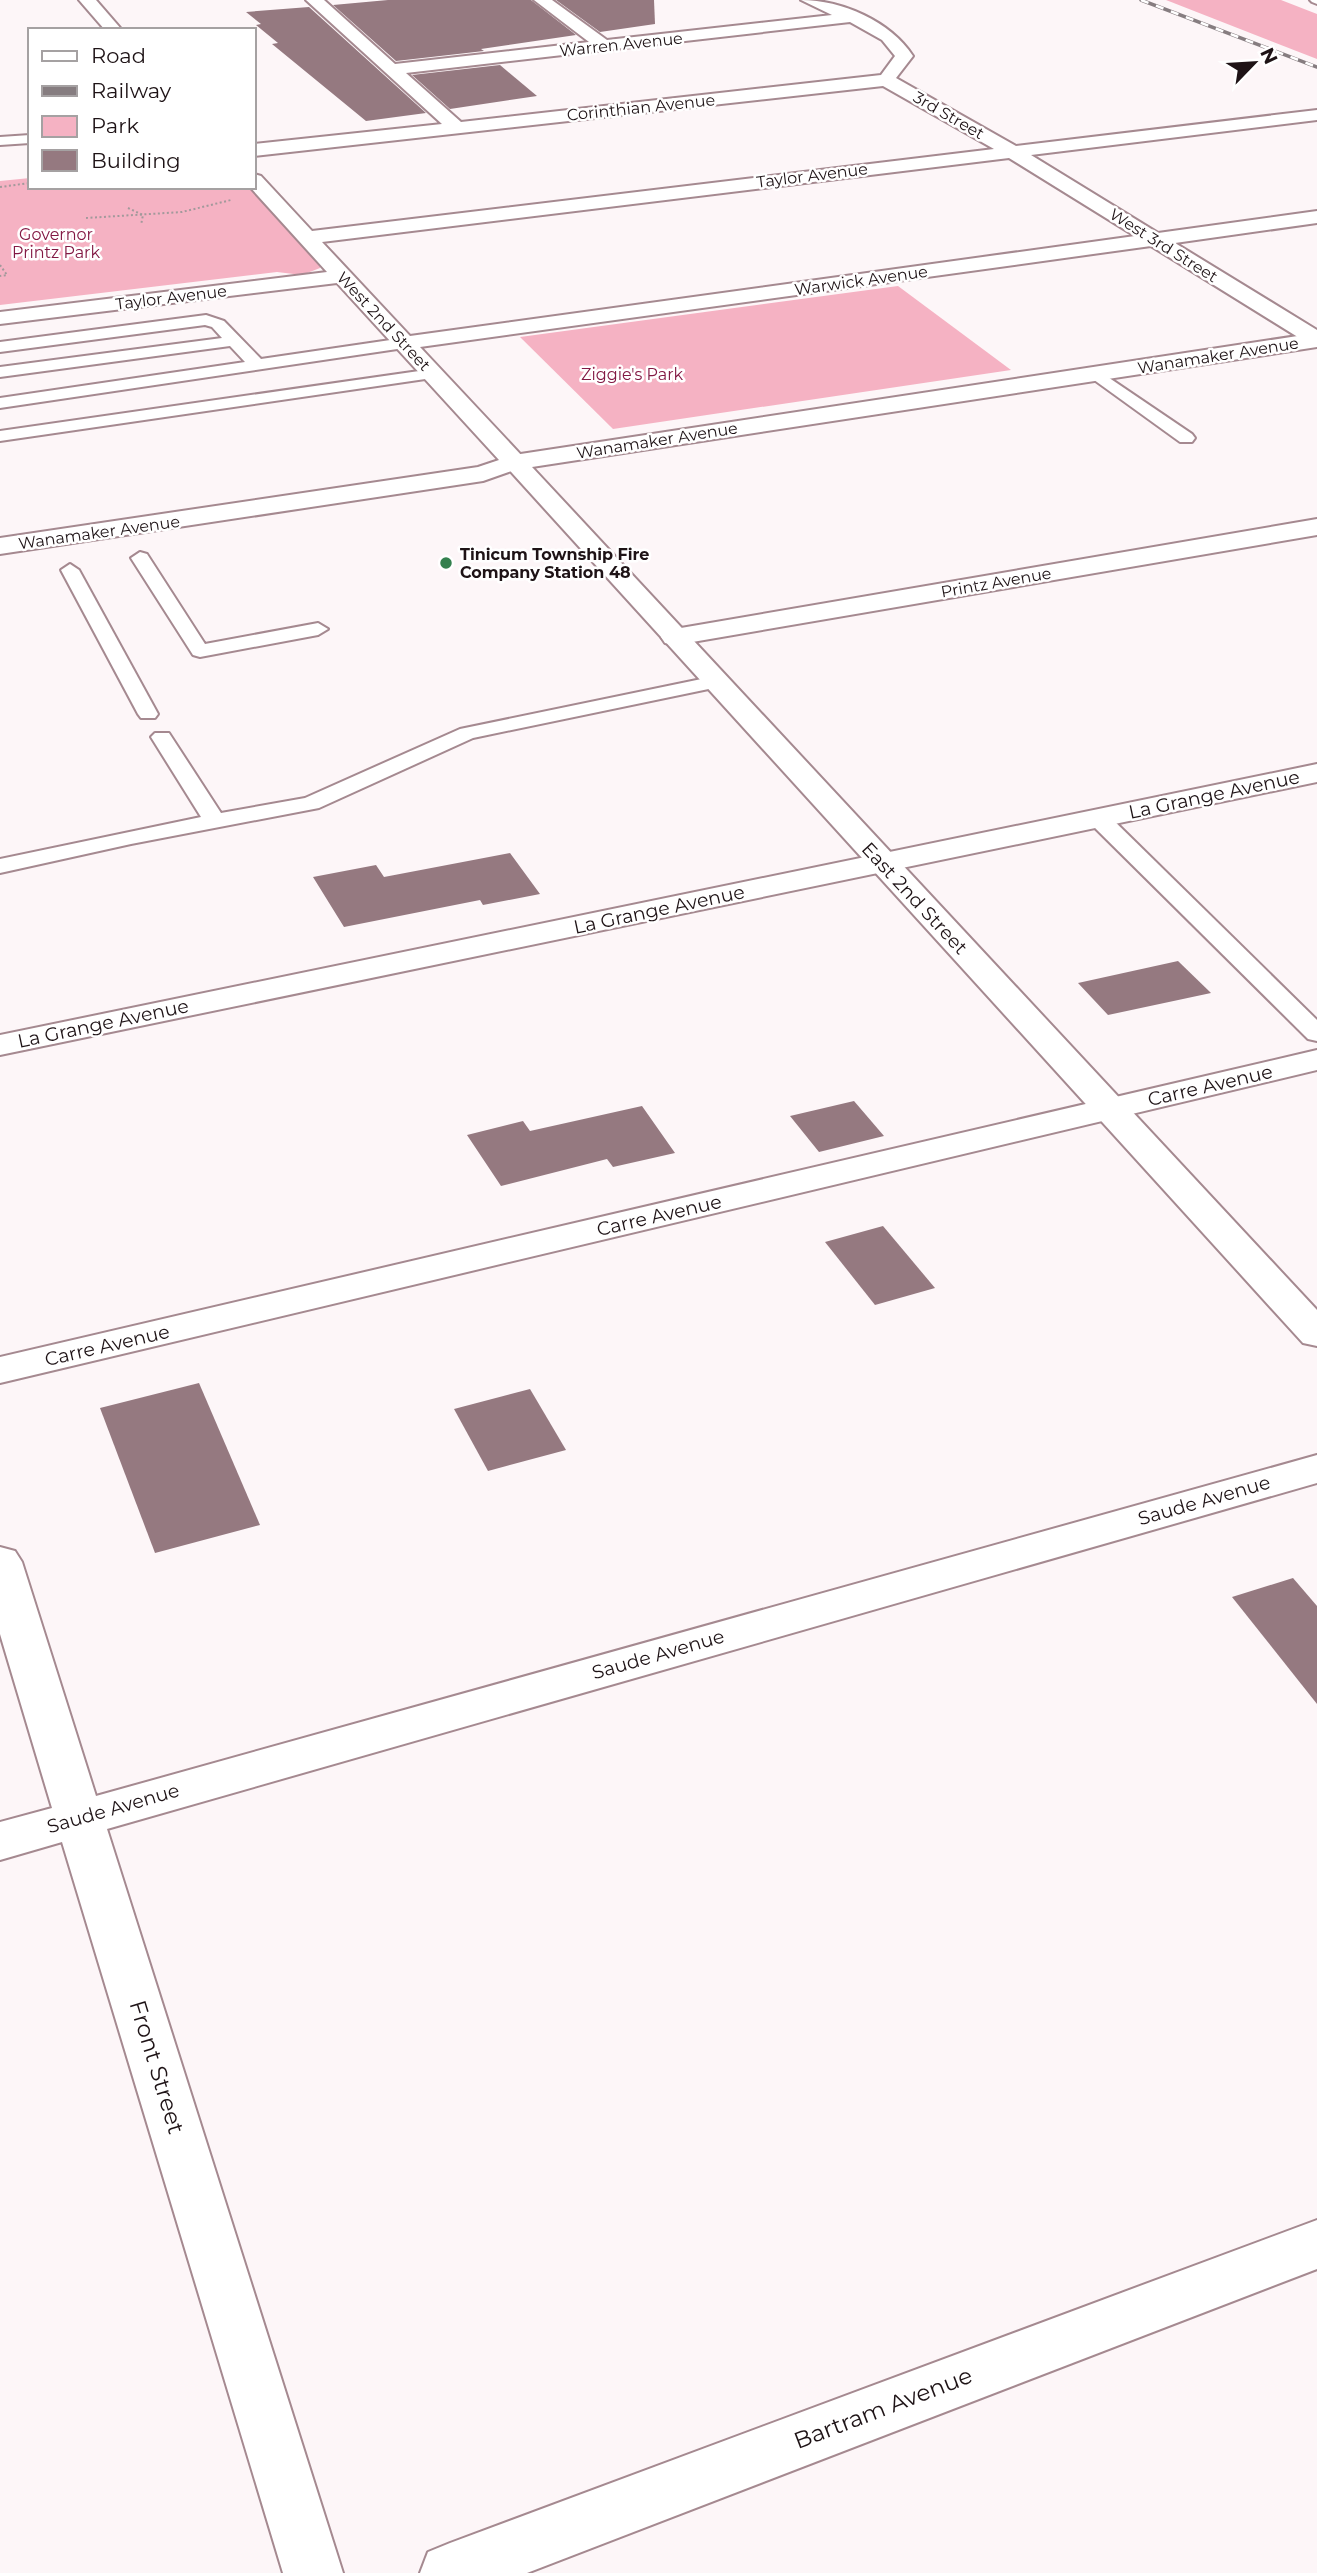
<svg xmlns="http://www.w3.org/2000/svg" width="1317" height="2573" font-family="Montserrat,sans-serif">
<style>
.green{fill:#f5b2c3}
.building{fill:#957980}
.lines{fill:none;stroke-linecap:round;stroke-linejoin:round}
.service-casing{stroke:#a58990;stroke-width:4}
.minor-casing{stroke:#a58990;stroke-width:4}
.tertiary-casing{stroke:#a58990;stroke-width:4}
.path{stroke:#a2999b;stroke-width:2;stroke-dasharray:2 2.5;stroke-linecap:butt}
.service{fill:#fff;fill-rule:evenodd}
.minor{fill:#fff;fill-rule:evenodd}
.tertiary{fill:#fff;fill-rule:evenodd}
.rail-casing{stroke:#867d80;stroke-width:3.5}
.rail{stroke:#fff;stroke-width:2.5;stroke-dasharray:8;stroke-linecap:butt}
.poi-dot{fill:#34804e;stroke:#fff;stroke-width:2.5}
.labels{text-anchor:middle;stroke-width:5;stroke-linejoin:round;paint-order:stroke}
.far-street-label{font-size:16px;fill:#1e1316;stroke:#fff}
.far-park-label{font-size:16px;fill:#821843;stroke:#fff}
.far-poi-label{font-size:16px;font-weight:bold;fill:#1e1316;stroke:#fff;text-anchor:start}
.street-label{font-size:19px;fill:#1e1316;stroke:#fff}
.near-street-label{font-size:23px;fill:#1e1316;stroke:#fff}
</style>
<rect width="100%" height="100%" fill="#fdf6f8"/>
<g class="green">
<path d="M1166,0H1281L1317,14V59Z"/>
<path d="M30,178V187H251L320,263V268L302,275L277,272L0,305V181Z"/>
<path d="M898,286L1011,370L613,429L520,337Z"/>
</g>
<g class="building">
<path d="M388,0H531L576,35L481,49L484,51L396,61L333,5Z"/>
<path d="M556,0H654L655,24L600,32Z"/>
<path d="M309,7L426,113L366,121L272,44L278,43L256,25L261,24L246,12Z"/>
<path d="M500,65L537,96L450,109L412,75Z"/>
<path d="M510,853L540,894L483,905L480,900L344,927L313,877L376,865L384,877Z"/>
<path d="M1178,961L1211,993L1108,1015L1078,983Z"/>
<path d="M854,1101L884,1136L819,1152L790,1116Z"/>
<path d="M642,1106L675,1153L613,1167L607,1159L501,1186L467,1135L523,1121L530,1131Z"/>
<path d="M883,1226L935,1288L875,1305L825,1242Z"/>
<path d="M199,1383L260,1525L155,1553L100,1408Z"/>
<path d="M530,1389L566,1450L488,1471L454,1409Z"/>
<path d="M1293,1578L1317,1606V1704L1232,1597Z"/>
</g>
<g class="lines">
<g class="service-casing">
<g id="service">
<path d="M1310,0H1317V4L1312,2Z"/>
<path d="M30,135V143L0,145V137Z"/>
<path d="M206,315L224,321L261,359L404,338L412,343L404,348L0,408V398L245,362L230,346L0,377V367L222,338L212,327L205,325L0,352V342Z"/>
<path d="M433,369L441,374L439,377L0,441V431Z"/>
<path d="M1096,369L1192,434L1195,438L1192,442H1180L1090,377L1088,374L1090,371Z"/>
<path d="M140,552L147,554L205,644L318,623L328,629L318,635L200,657L193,655L131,558Z"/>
<path d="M70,564L79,570L158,714L155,718H141L138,714L61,570Z"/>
<path d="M716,676L723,678L726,682L723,686L473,738L319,808L131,844L0,873V859L201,817L151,737L155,733H169L221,813L305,798L460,729Z"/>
<path d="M1098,811L1106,813L1317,1020V1041L1308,1039L1090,823L1087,818L1090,813Z"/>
</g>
</g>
<g class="minor-casing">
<g id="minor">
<path d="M79,0H96L122,30H105Z"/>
<path d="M306,0H324L395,64L589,42L534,0H552L607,40L832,15L801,0C842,0 890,21 913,56L896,78L1016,146L1317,110V120L1031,155L1158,233L1317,211V223L1175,243L1317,330V346L1309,344L1151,246L420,347L523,457L526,462L523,467L483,481L0,554V538L478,467L499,460L337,283L0,324V312L327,272L250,187H254V174L261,176L312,231L994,149L883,86L254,156V144L442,124ZM850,22L882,40L895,56L881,75L461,122L406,73ZM1009,158L1135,236L410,336L322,242Z"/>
<path d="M1317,519V535L675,645L665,643L661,637L665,631L675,629Z"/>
<path d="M1317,764V782L0,1055V1035Z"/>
<path d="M1317,1050V1070L0,1383V1357Z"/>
<path d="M1317,1455V1483L107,1829L343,2573H283L62,1842L0,1860V1822L52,1808L0,1634V1547L15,1551L22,1562L96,1796Z"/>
<path d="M1317,2220V2269L527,2573H420L428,2552L450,2543Z"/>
</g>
</g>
<g class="tertiary-casing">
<path id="tertiary" d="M1317,333V347L532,467L1317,1310V1346L1303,1343L502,462L505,457L514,455Z"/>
</g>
<g class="path">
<path d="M0,187L30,183"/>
<path d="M128,208L143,215L141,225"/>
<path d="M86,218L182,212L231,200"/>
<path d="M0,265L7,275L0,276"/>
</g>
<use href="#service" class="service"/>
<use href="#minor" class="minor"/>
<use href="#tertiary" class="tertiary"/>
<g class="rail-casing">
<path id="rail" d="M1141,0L1317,67"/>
</g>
<use href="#rail" class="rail"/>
</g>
<circle class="poi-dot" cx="446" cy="563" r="7"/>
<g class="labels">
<g class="far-street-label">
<text transform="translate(621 44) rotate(-6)" y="6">Warren Avenue</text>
<text transform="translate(641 107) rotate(-6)" y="6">Corinthian Avenue</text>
<text transform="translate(949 115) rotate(30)" y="6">3rd Street</text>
<text transform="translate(812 175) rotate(-7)" y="6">Taylor Avenue</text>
<text transform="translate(1164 245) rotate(32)" y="6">West 3rd Street</text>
<text transform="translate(861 280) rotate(-8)" y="6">Warwick Avenue</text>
<text transform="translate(171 297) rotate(-7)" y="6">Taylor Avenue</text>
<text transform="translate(384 321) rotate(47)" y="6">West 2nd Street</text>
<text transform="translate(1218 355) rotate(-9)" y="6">Wanamaker Avenue</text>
<text transform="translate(657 440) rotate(-9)" y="6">Wanamaker Avenue</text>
<text transform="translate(99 532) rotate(-8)" y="6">Wanamaker Avenue</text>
<text transform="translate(996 582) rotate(-10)" y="6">Printz Avenue</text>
</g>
<g class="far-park-label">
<text x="56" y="240">Governor<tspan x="56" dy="18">Printz Park</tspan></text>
<text x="632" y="380">Ziggie's Park</text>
</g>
<g class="far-poi-label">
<text x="460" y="560">Tinicum Township Fire<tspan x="460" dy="18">Company Station 48</tspan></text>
</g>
<g class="street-label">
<text transform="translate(1214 794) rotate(-12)" y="7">La Grange Avenue</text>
<text transform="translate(915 898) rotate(47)" y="7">East 2nd Street</text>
<text transform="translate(659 909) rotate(-12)" y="7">La Grange Avenue</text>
<text transform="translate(103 1023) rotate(-12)" y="7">La Grange Avenue</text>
<text transform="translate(1210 1085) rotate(-13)" y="7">Carre Avenue</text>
<text transform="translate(659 1215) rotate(-13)" y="7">Carre Avenue</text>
<text transform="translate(107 1345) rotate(-13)" y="7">Carre Avenue</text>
<text transform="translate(1204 1500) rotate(-16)" y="7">Saude Avenue</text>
<text transform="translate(658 1654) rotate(-16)" y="7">Saude Avenue</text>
<text transform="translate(113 1808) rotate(-16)" y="7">Saude Avenue</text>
</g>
<g class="near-street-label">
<text transform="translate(157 2067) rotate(73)" y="8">Front Street</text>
<text transform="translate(883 2408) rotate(-21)" y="8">Bartram Avenue</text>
</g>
</g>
<rect x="28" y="28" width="228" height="161" fill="#ffffff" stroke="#a5a1a2" stroke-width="2"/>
<rect x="42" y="51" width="35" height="10" fill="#ffffff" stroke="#a5a1a2" stroke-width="2"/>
<text x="91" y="63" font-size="21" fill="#1e1316">Road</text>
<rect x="42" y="86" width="35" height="10" fill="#867d80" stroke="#a5a1a2" stroke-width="2"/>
<text x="91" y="98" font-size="21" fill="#1e1316">Railway</text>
<rect x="42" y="116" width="35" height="21" fill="#f5b2c3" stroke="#a5a1a2" stroke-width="2"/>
<text x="91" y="133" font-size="21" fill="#1e1316">Park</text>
<rect x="42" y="150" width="35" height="21" fill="#957980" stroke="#a5a1a2" stroke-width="2"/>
<text x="91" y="168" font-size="21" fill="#1e1316">Building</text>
<g transform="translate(1254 63) rotate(65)" stroke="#ffffff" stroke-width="5" paint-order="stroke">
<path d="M0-5L12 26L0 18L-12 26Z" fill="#1e1316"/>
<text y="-10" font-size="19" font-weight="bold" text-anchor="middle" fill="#1e1316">N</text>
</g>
</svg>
